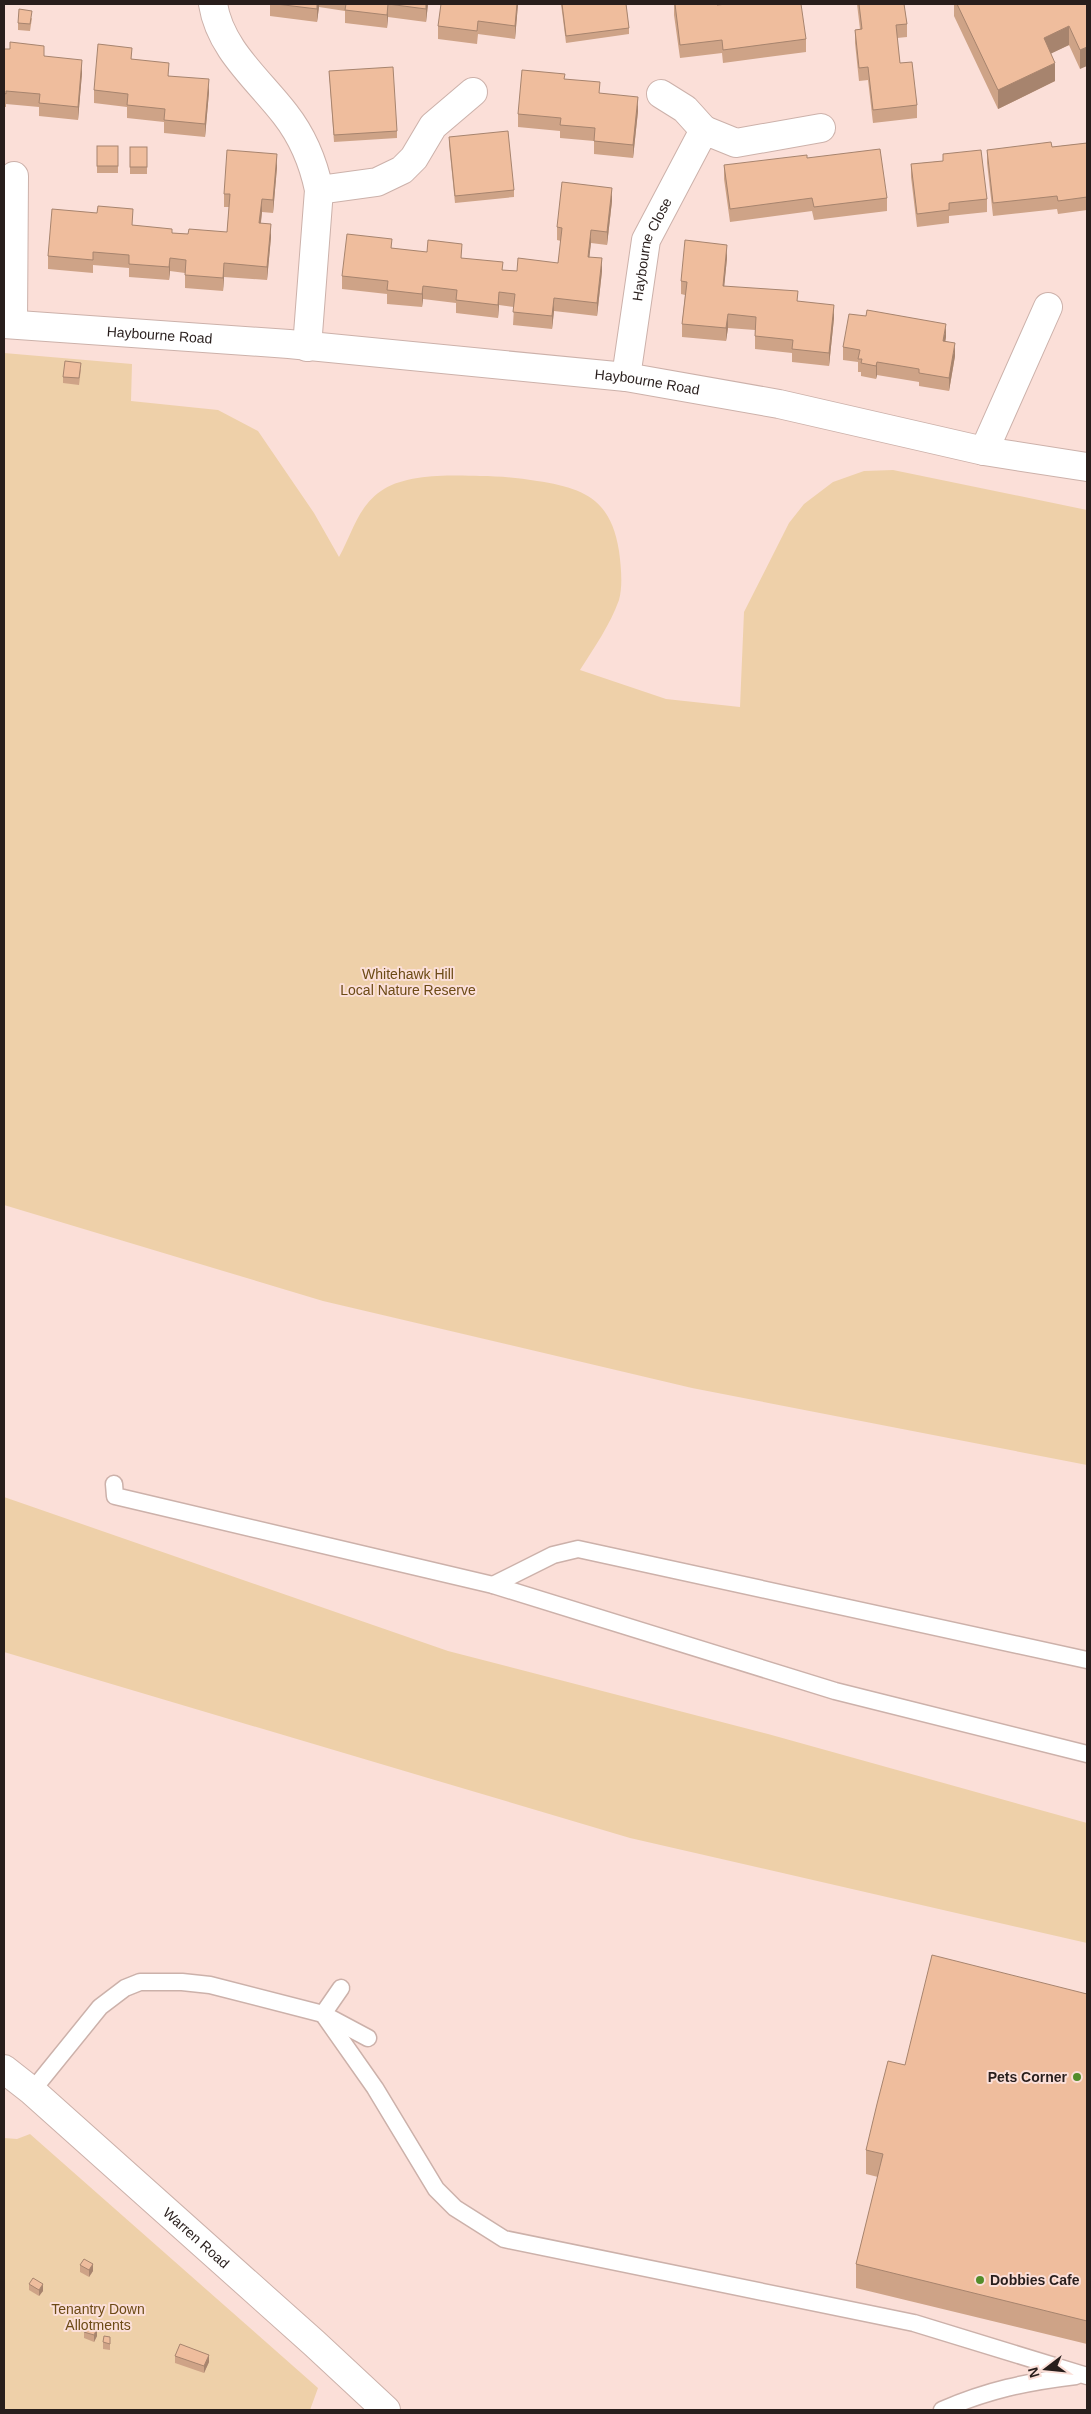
<svg xmlns="http://www.w3.org/2000/svg" width="1091" height="2414" font-family="Helvetica,sans-serif">
<style>
.green{fill:#eed0a9}
.lines{fill:none;stroke-linecap:round;stroke-linejoin:round}
.lane-casing{stroke:#ccb1aa;stroke-width:19}
.street-casing{stroke:#ccb1aa;stroke-width:30}
.secondary-casing{stroke:#ccb1aa;stroke-width:30}
.lane{stroke:#fff;stroke-width:16}
.street{stroke:#fff;stroke-width:28}
.secondary{stroke:#fff;stroke-width:28}
.wall{fill:#cea387}
.shaded-wall{fill:#a7846e}
.building{fill:#efbd9d;stroke:#a7846e}
.poi-dot{fill:#538d2a;stroke:#fbdfd8;stroke-width:2}
.labels{text-anchor:middle;stroke-width:4;stroke-linejoin:round;paint-order:stroke}
.street-label{font-size:14px;fill:#281e1c;stroke:#fbdfd8}
.park-label{font-size:14px;fill:#6c4a15;stroke:#fbdfd8}
.poi-label{font-size:14px;font-weight:bold;fill:#281e1c;stroke:#fbdfd8;text-anchor:end}
</style>
<rect width="100%" height="100%" fill="#fbdfd8"/>
<g class="green">
<path d="M4,353L132,364L131,401L218,410L258,431L314,513L339,557C353,532 358,505 384,489C408,474 452,475 480,476C500,476 518,478 537,481C585,488 611,500 619,551C621,566 623,586 619,600C610,625 594,648 580,670L666,699L740,707L744,612L789,523L804,504L833,482L864,471L893,470L1087,510V1465L692,1388L323,1301L4,1205Z"/>
<path d="M4,1497L448,1651L768,1734L1087,1823V1943L630,1838L4,1652Z"/>
<path d="M30,2134L318,2388L310,2410H4V2138L17,2139Z"/>
</g>
<g class="lines">
<g class="lane-casing">
<g id="lane">
<path d="M114,1484L115,1496L493,1585L835,1691L1087,1754"/>
<path d="M493,1585L553,1555L578,1549L1087,1660"/>
<path d="M323,2014L375,2088L436,2189L455,2208L504,2239L914,2323L1087,2376"/>
<path d="M323,2014L341,1988"/>
<path d="M32,2091L100,2007L125,1988L140,1982H182L210,1985L323,2014L368,2038"/>
<path d="M942,2410C988,2390 1026,2382 1076,2376"/>
</g>
</g>
<g class="street-casing">
<g id="street">
<path d="M213,4C220,49 258,79 285,114C303,137 313,161 319,190L307,347"/>
<path d="M661,94L685,109L704,130"/>
<path d="M319,190L377,182L402,170L414,158L433,126L473,92"/>
<path id="s1" d="M4,324L289,344L626,377L779,404L984,451L1087,467"/>
<path d="M13,324L14,176"/>
<path id="s2" d="M626,377L646,240L704,130L736,143L821,128"/>
<path d="M984,451L1048,307"/>
</g>
</g>
<g class="secondary-casing">
<g id="secondary">
<path id="s3" d="M4,2069L32,2091L314,2343L386,2410"/>
</g>
</g>
<use href="#lane" class="lane"/>
<use href="#street" class="street"/>
<use href="#secondary" class="secondary"/>
</g>
<g class="wall">
<path d="M270,4H428L426,22L388,17L387,28L345,23V11L319,7L317,22L270,16Z"/>
<path d="M518,4L515,39L478,34L477,44L438,39V26Z"/>
<path d="M561,4H626L629,28V34L566,43Z"/>
<path d="M674,4L717,5L806,39V52L723,63L722,53L680,58L674,15Z"/>
<path d="M857,4H904L907,24V37L897,38L900,63L917,105V118L873,123L868,80L859,81L855,43V30L860,29Z"/>
<path d="M954,4H1087L1080,69L1069,45L1051,53L1055,81L998,109L954,16Z"/>
<path d="M32,18L30,31L18,30V23Z"/>
<path d="M4,49L44,56L82,73L78,120L39,116V107L6,104V107H4Z"/>
<path d="M132,59L169,76L209,92L205,137L164,133V122L127,118V107L94,103V90Z"/>
<path d="M329,71L397,131V138L334,142Z"/>
<path d="M565,79L638,111L633,158L594,154V141L560,138V131L518,127V114Z"/>
<path d="M449,137L514,190V197L455,203L449,144Z"/>
<path d="M1087,143V210L1058,214L1057,209L993,216L987,163V150L1052,147Z"/>
<rect x="97" y="146" width="21" height="27"/>
<rect x="130" y="147" width="17" height="27"/>
<path d="M943,154L987,199V212L949,216V223L917,227L911,177V164L943,161Z"/>
<path d="M807,158L887,198V211L814,220L812,211L730,222L724,179V165Z"/>
<path d="M277,167L273,213L262,212L261,223L271,237L267,280L224,277L223,291L185,288V273L170,271L169,280L129,277V268L93,265V273L48,269V256L133,225L172,233L188,234L227,232L229,207H224V194Z"/>
<path d="M612,201L607,245L591,243L589,257L602,271L597,316L554,311L552,329L513,325L514,307L499,305L498,318L456,313V303L423,299L422,307L387,304V294L342,289V276L392,248L462,258L503,270L517,271L558,263L561,241L557,240V227Z"/>
<path d="M727,258L724,286L798,301L834,318L829,366L792,362V353L755,349V330L728,328L726,341L682,337V324L685,295L681,294V281Z"/>
<path d="M946,337L945,342L955,356L949,391L919,386V382L877,375L876,379L861,376V372H858V362L843,360V347Z"/>
<path d="M81,369L79,385L63,383V377Z"/>
<path d="M1087,394V413H1086V400Z"/>
<path d="M1087,1994V2344L856,2288V2264L878,2177L866,2174V2150L905,2065Z"/>
<path d="M80,2265L93,2271L89,2277L80,2272Z"/>
<path d="M29,2284L43,2291L39,2296L29,2290Z"/>
<path d="M84,2332L97,2336L94,2342L84,2338Z"/>
<path d="M103,2342L110,2344V2350L103,2349Z"/>
<path d="M175,2356L209,2362L204,2373L175,2363Z"/>
</g>
<g class="shaded-wall">
<path d="M317,4H319V7L317,22Z"/>
<path d="M388,4V17L387,28V15Z"/>
<path d="M426,4H428L426,22Z"/>
<path d="M517,4H518L515,39V26Z"/>
<path d="M1069,26V45L1044,57V38Z"/>
<path d="M1087,47V66L1080,69V50Z"/>
<path d="M82,60V73L78,120V107Z"/>
<path d="M1055,63V81L998,109V90Z"/>
<path d="M209,79V92L205,137V124Z"/>
<path d="M638,97V111L633,158V145Z"/>
<path d="M277,154V167L273,213V200Z"/>
<path d="M612,188V201L607,245V232Z"/>
<path d="M262,199V212L259,236V223Z"/>
<path d="M271,224V237L267,280V267Z"/>
<path d="M591,230V243L588,270V257Z"/>
<path d="M727,245V258L723,299V286Z"/>
<path d="M170,258V271L169,280V267Z"/>
<path d="M602,258V271L597,316V303Z"/>
<path d="M224,263V277L223,291V278Z"/>
<path d="M423,286V299L422,307V294Z"/>
<path d="M499,292V305L498,318V305Z"/>
<path d="M554,298V311L552,329V316Z"/>
<path d="M834,305V318L829,366V353Z"/>
<path d="M728,314V328L726,341V328Z"/>
<path d="M946,324V337L943,354V341Z"/>
<path d="M955,343V356L949,391V378Z"/>
<path d="M877,362V375L876,379V366Z"/>
<path d="M93,2264V2271L89,2277V2270Z"/>
<path d="M43,2284V2291L39,2296V2290Z"/>
<path d="M97,2329V2336L94,2342V2335Z"/>
<path d="M209,2355V2362L204,2373V2366Z"/>
</g>
<g class="building">
<path d="M276,4H317V9Z"/>
<path d="M346,4H426V9L388,4L387,15L345,10Z"/>
<path d="M441,4H517L515,26L478,21L477,31L438,26Z"/>
<path d="M562,4H626L629,28L566,36Z"/>
<path d="M675,4H717V5L727,4H801L806,39L723,50L722,40L680,45Z"/>
<path d="M859,4H904L907,24L896,25L900,63L912,62L917,105L873,110L868,67L859,68L855,30L862,29Z"/>
<path d="M957,4H1087V47L1080,50L1069,26L1044,38L1055,63L998,90Z"/>
<path d="M19,9L32,11L30,24L18,23Z"/>
<path d="M10,42L44,46V56L82,60L78,107L39,103L40,94L6,91V94L4,93V49H10Z"/>
<path d="M98,44L132,48L131,59L169,63L168,76L209,79L205,124L164,120L165,109L127,105L128,94L94,90Z"/>
<path d="M393,67L397,131L334,135L329,71Z"/>
<path d="M522,70L565,74L564,79L600,82L599,93L638,97L633,145L594,141L595,128L560,125L561,118L518,114Z"/>
<path d="M508,131L514,190L455,196L449,137Z"/>
<path d="M1051,142L1052,147L1087,143V197L1058,201L1057,196L993,203L987,150Z"/>
<rect x="97" y="146" width="21" height="20"/>
<rect x="130" y="147" width="17" height="20"/>
<path d="M880,149L887,198L814,207L812,198L730,209L724,165L807,155V158Z"/>
<path d="M227,150L277,154L273,200L262,199L259,223L271,224L267,267L224,263L223,278L185,275L186,260L170,258L169,267L129,264V255L93,252V260L48,256L52,209L97,213L98,206L133,209L132,225L172,229V233L188,234L189,229L227,232L230,194H224Z"/>
<path d="M981,150L987,199L949,203V210L917,214L911,164L943,161V154Z"/>
<path d="M562,182L612,188L607,232L591,230L588,257L602,258L597,303L554,298L552,316L513,312L515,294L499,292L498,305L456,300L457,290L423,286L422,294L387,290L388,281L342,276L347,234L392,239L391,248L427,252L428,240L462,244L461,258L503,262L502,270L517,271L518,258L558,263L562,228L557,227Z"/>
<path d="M685,240L727,245L723,286L798,291L797,301L834,305L829,353L792,349L793,340L755,336L756,317L728,314L726,328L682,324L687,282L681,281Z"/>
<path d="M867,310L946,324L943,341L955,343L949,378L919,373V369L877,362L876,366L861,363L862,359H858L860,350L843,347L849,314L866,316Z"/>
<path d="M65,361L81,363L79,378L63,377Z"/>
<path d="M932,1955L1087,1994V2321L856,2264L883,2154L866,2150L877,2104L888,2061L905,2065Z"/>
<path d="M84,2259L93,2264L89,2270L80,2265Z"/>
<path d="M33,2278L43,2284L39,2290L29,2284Z"/>
<path d="M87,2325L97,2329L94,2335L84,2332Z"/>
<path d="M104,2336L110,2337V2344L103,2342Z"/>
<path d="M180,2344L209,2355L204,2366L175,2356Z"/>
</g>
<g class="poi-dot">
<circle cx="1077" cy="2077" r="5"/>
<circle cx="980" cy="2280" r="5"/>
</g>
<g class="labels">
<g class="street-label">
<text dy="5" stroke="none"><textPath href="#s2" startOffset="131">Haybourne Close</textPath></text>
<text dy="5" stroke="none"><textPath href="#s1" startOffset="156">Haybourne Road</textPath></text>
<text dy="5" stroke="none"><textPath href="#s1" startOffset="646">Haybourne Road</textPath></text>
<text dy="5" stroke="none"><textPath href="#s3" startOffset="256">Warren Road</textPath></text>
</g>
<g class="park-label">
<text x="408" y="979">Whitehawk Hill<tspan x="408" dy="16">Local Nature Reserve</tspan></text>
<text x="98" y="2314">Tenantry Down<tspan x="98" dy="16">Allotments</tspan></text>
</g>
<g class="poi-label">
<text x="1067" y="2082">Pets Corner</text>
<text x="990" y="2285" text-anchor="start">Dobbies Cafe</text>
</g>
</g>
<rect width="1091" height="2414" fill="none" stroke="#281e1c" stroke-width="10"/>
<g transform="translate(1046 2369) rotate(254)" stroke="#fbdfd8" stroke-width="4" paint-order="stroke">
<path d="M0-4L9 19L0 12L-9 19Z" fill="#281e1c"/>
<text y="-8" font-size="14" font-weight="bold" text-anchor="middle" fill="#281e1c">N</text>
</g>
</svg>
